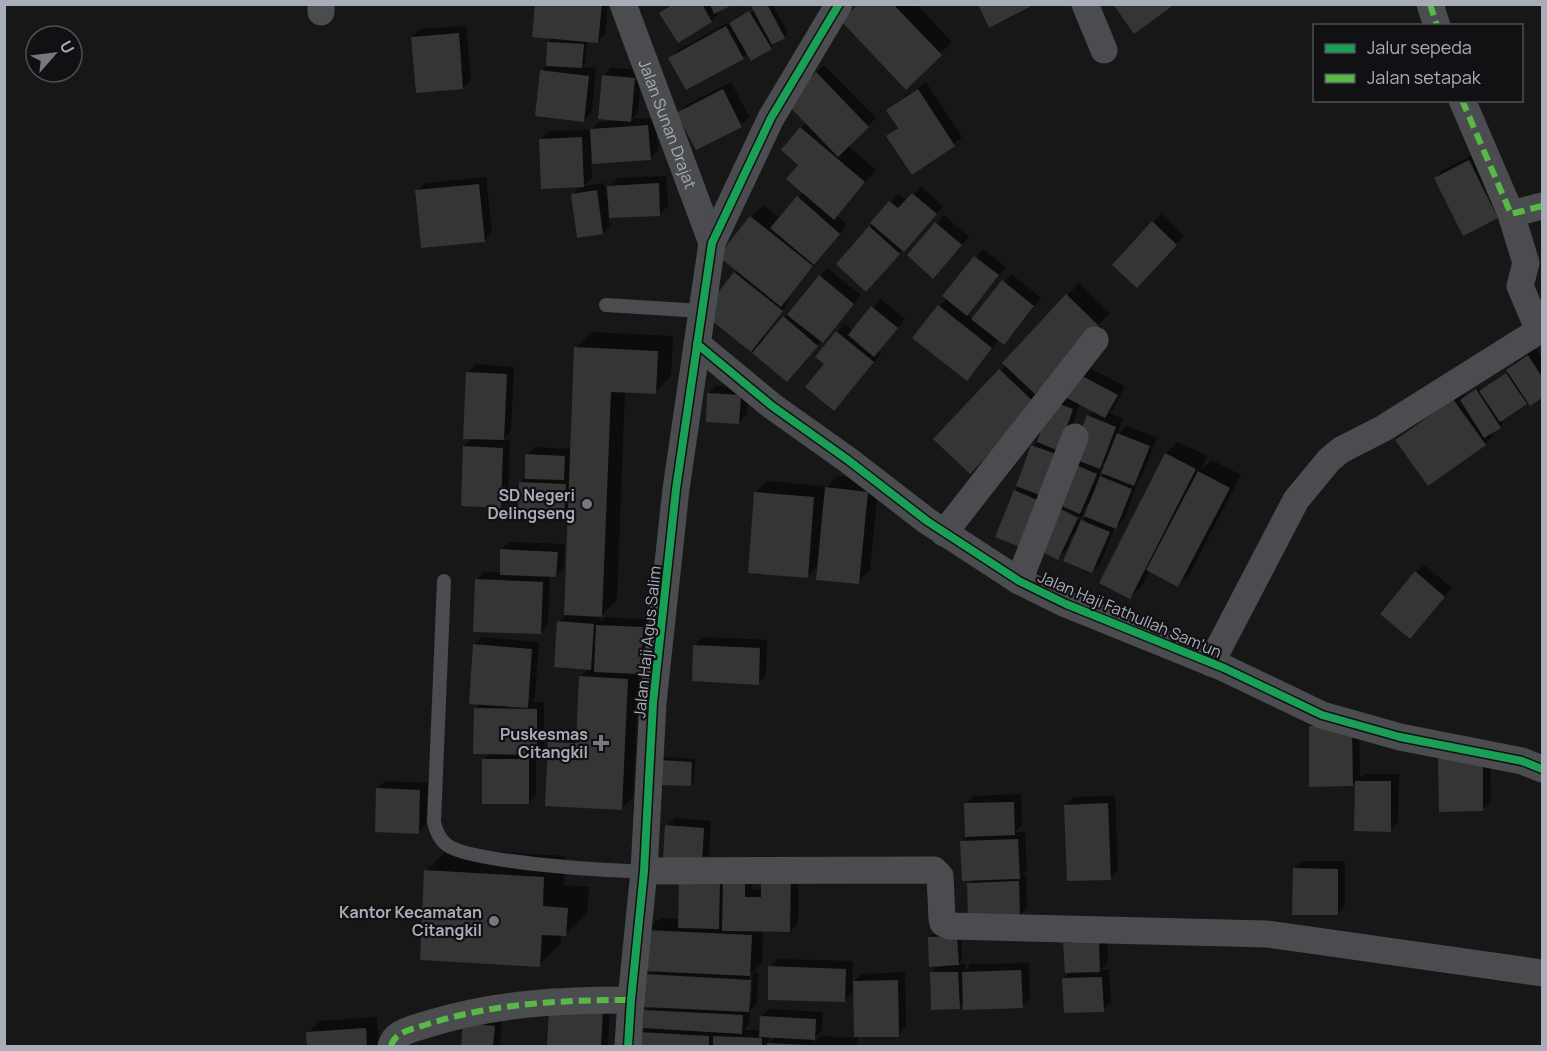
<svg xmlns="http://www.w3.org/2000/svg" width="1547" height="1051" font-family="Manrope,sans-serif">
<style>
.shadow{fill:#0007;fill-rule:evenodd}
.building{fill:#353536}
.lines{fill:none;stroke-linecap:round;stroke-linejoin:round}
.service{stroke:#4b4c50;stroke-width:14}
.minor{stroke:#4b4c50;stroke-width:27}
.quiet{stroke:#58b947;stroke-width:6;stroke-dasharray:12 6;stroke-linecap:butt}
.cycleway-casing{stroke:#111113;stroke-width:11}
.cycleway{stroke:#1a9f57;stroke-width:8}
.poi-dot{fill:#757880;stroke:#111113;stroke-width:2}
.labels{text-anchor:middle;stroke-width:4.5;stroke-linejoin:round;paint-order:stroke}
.street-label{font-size:16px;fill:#a8adb8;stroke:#111113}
.poi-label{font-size:16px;font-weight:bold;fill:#a8adb8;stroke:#111113;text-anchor:end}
</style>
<rect width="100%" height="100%" fill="#171717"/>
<g class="shadow">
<path d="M536,4H608L605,34L597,42L587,41L585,63L582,67L596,68L592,112L584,120L542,71L547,65L549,42L553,37Z"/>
<path d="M670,4H731L718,11L719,13L711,21L661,13Z"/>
<path d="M754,4H772L788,33L771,48L748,53L743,57L686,88L670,58L678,50L738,17V20L757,9L755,6L738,16L753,7Z"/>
<path d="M860,4H916L952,42L906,88Z"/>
<path d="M466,26L471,80L463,88L412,37L420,29Z"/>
<path d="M824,65L876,118L848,146L876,170L836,215L847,225L786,300L789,302L763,336L765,338L784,317L793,310L827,268L861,295L830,333L822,340L787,380L704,312L738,270L720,256L752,217L763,205L780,218L803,192L800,164L783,149L806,122L787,102Z"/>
<path d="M611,68L642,70L638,112L632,119L656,118L658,151L650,158L591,156L592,178L583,186L605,183L607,200H610L609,186L617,178L666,176L668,206L660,214L609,217L610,225L603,233L573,194L581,186L541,139L549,131L591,130L599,122L613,121L603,76Z"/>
<path d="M731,82L749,117L741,125L696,148L678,113L686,105Z"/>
<path d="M926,82L962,137L954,144L912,172L888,136L898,126L888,110L896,103Z"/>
<path d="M1477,153L1498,216L1464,234L1435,178L1443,170Z"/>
<path d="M486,177L492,233L484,241L417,191L425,183Z"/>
<path d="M921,186L943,206L912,243L903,249L874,282L838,264L898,194L907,201Z"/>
<path d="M1161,214L1184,236L1137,286L1114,264Z"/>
<path d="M944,215L969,237L941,269L909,255Z"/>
<path d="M983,249L1006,267L967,314L973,319L1011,274L1041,298L1012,335L1004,343L999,339L975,371L914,337L947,298L944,296Z"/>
<path d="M1079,283L1110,313L1041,386L1047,391L982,460L935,439L1006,365Z"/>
<path d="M880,299L905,319L878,351L881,353L842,401L826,364L837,332L845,324L853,331Z"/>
<path d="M591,332L673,336L671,376L655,392L625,391L617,600L601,616V622L605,617L650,620L648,665L639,673L633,797L621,809L549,743L561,731L578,732L581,677L589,668L559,622L566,615L570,509L564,515L521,482L526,477L527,455L535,447L572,449L576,348Z"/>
<path d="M1536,348L1542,358V396L1530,404L1528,401L1501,420L1503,423L1491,433L1493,436L1485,444L1429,484L1397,440L1405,432L1461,392L1465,397L1480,387L1482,391L1508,371L1516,362Z"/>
<path d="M476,364L514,367L511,431L502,440H510L508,498L500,506L464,446L473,437L468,372Z"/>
<path d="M1082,364L1125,386L1113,409L1109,413L1123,419L1116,436L1127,426L1157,438L1142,476L1138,480L1124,520L1115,528L1100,564L1092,572L1076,535L1073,534L1066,550L1058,558L1055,508L1080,520L1079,524L1081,521L1084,523L1085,520L1084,519L1087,516L1092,500L1083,509L1085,510L1081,518L1055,505L1088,416L1094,411L1080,403L1032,540L1015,491L1020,486L1033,446L1040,439ZM1109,458L1105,467L1102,465ZM1101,471L1105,473L1098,480Z"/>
<path d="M716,386L748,387L747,414L739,422L708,394Z"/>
<path d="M1178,442L1207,456L1201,470L1212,460L1241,475L1190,573L1178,585L1150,570L1142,586L1130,597L1101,582L1166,453Z"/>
<path d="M838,476L879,480L870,570L858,582L819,565L807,576L755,493L767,481L825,486V489Z"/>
<path d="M509,542L565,544L564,568L556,576L550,575L548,625L540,633L476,580L484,572L501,573V550Z"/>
<path d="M1424,565L1452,588L1418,629L1416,572Z"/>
<path d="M482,637L539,642L535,698L532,702H544V746L536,753V795L528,803L484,760L491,753L475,709L481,703L474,645Z"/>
<path d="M703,637L767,640L766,675L758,683L695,645Z"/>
<path d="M1359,718L1360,778L1364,774H1399L1398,822L1390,830H1356V781L1352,785L1310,727L1318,719Z"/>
<path d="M1490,751L1491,801L1483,809L1439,759Z"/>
<path d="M666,757L695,759L694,781L690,785L663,760Z"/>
<path d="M385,781L428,783L426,824L418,832L377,789Z"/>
<path d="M1021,794L1022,825L1015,832H1025L1027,870L1022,874H1026L1027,908L1019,916L968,884L973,879L962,842L967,837L966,804L974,796Z"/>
<path d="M1115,796L1118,870L1110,878L1066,805L1074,797Z"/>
<path d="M675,818L711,821L709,854L701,861L667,826Z"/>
<path d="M448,849L565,856L564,885L589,887L587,913L565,934H561V943L539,965L426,871Z"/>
<path d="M1302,861H1345V906L1337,914L1294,869Z"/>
<path d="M799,866L798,923L790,931L763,930L762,963L753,972L758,973L757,1003L750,1010L749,1024L744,1030H761V1017L769,1009L823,1012L822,1030L814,1038V1043L821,1036L856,1038L854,991L844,1001L770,967L778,959L853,961L852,983L862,974L905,972L906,1027L898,1035L858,1036L857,1046H640L641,1033L647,1027L645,1011L651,1006L646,975L652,970L648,930L660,918L680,919V881L753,867L752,889L762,890ZM750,972H753L751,1005H748ZM769,1036H776L769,1043Z"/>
<path d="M961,933L962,960L957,965L965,964L966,970L971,964L1029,963L1030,999L1022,1007L964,1002L959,1007L931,973L940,964L929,938L933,934Z"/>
<path d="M1107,934L1108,962L1100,970L1109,969L1111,1002L1103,1010L1064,979L1071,971L1065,943L1073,935Z"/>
<path d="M610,1004L608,1046H549L551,1009Z"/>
<path d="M377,1017L379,1046H309L308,1033L320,1021Z"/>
<path d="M502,1018L500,1046H462L464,1024Z"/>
</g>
<g class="building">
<path d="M535,4H602L598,43L532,37Z"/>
<path d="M673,4H702L712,22L678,43L659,13Z"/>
<path d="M710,4H734L714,14Z"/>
<path d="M753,4H767L785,38L772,45L751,6Z"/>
<path d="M858,4H893L942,55L906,90L841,21Z"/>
<path d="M978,4H1035L989,28Z"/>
<path d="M1113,4H1175L1134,34Z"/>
<path d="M749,11L772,49L751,61L729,23Z"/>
<path d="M726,26L744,59L686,90L668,58Z"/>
<path d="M459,33L463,89L416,93L411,37Z"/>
<path d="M547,42L584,44L582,68L546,66Z"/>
<path d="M540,70L589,76L584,122L535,116Z"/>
<path d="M816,72L869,127L838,157L785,102Z"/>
<path d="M602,75L635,78L631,122L598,119Z"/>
<path d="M723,89L742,127L696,150L676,113Z"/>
<path d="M918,89L955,146L912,175L886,136L898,128L886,110Z"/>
<path d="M648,125L651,160L592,164L590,129Z"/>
<path d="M800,127L865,182L834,220L786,179L798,165L781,150Z"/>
<path d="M582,137L584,187L541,189L539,139Z"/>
<path d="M1469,160L1498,218L1463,236L1434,178Z"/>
<path d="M659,183L660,216L609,218L607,186Z"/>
<path d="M479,184L485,242L421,248L415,190Z"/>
<path d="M597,190L603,234L577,238L571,194Z"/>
<path d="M912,193L937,214L904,252L870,223L889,201L898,208Z"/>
<path d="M797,196L840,234L814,265L770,228Z"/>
<path d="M750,216L813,266L781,307L718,256Z"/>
<path d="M1152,221L1177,245L1137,288L1112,265Z"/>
<path d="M935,222L962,245L933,279L907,255Z"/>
<path d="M869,226L900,254L866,292L836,264Z"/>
<path d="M974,256L999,275L967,316L942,296Z"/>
<path d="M734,272L783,311L751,352L702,313Z"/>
<path d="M819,275L854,304L823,343L787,315Z"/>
<path d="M1002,280L1034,306L1004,345L971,319Z"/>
<path d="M1066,294L1099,326L1035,394L1002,363Z"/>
<path d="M938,305L992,348L967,381L912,338Z"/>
<path d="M871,306L898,328L874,357L848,335Z"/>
<path d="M783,316L818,346L787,382L752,353Z"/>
<path d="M836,331L874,362L834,411L805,387L824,364L815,357Z"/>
<path d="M574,347L658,351L656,394L611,392L602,617L564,615Z"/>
<path d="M1528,355L1542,377V398L1530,406L1506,370Z"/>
<path d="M999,369L1036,404L970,474L933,439Z"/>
<path d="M1073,371L1118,395L1105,418L1061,395Z"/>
<path d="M466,372L507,374L504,440L463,439Z"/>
<path d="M1506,373L1527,404L1500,422L1479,391Z"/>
<path d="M1476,389L1501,428L1484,438L1460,400Z"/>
<path d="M707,393L741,395L739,424L706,422Z"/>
<path d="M1453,399L1486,445L1428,486L1395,440Z"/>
<path d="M1052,401L1073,409L1063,438L1064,453L1037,442Z"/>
<path d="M1087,415L1116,427L1100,469L1071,458Z"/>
<path d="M1117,433L1150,446L1134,486L1101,473Z"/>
<path d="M1031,445L1062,456L1047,498L1016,486Z"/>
<path d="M463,446L503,448L501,508L461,506Z"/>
<path d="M1165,453L1196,469L1130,599L1099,583Z"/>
<path d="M525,454L565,456L564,480L525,479Z"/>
<path d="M1069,462L1097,474L1080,514L1052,502Z"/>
<path d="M1198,471L1230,488L1178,587L1146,570Z"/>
<path d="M1100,476L1132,489L1116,529L1084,516Z"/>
<path d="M519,482L566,484L564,517L518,515Z"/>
<path d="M825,487L868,492L859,584L816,580Z"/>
<path d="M1014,490L1044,503L1025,549L995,537Z"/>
<path d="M754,492L814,497L808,578L748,573Z"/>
<path d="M1052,505L1078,518L1058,560L1033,547Z"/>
<path d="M1081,520L1110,532L1092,573L1063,561Z"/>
<path d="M500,549L558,552L556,577L500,575Z"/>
<path d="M1415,571L1445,597L1410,639L1380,614Z"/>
<path d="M475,579L543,582L541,634L473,632Z"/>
<path d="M557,621L594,624L591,670L554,667Z"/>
<path d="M596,625L643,627L641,674L594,672Z"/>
<path d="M473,644L532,649L528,708L469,704Z"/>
<path d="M693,645L760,648L759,685L692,681Z"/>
<path d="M579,676L628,679L622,810L545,806L548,742L576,743Z"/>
<path d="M474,708L537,709V755L473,754Z"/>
<path d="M1309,726H1352L1353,786L1309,787Z"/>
<path d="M1438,758H1483V811L1439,812Z"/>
<rect x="482" y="759" width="47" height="45"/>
<path d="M661,760L692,762L691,786L660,785Z"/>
<path d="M1355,781H1391V832L1354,831Z"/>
<path d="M376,788L420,790L419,834L375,832Z"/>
<path d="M1014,802L1015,835L965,837L964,803Z"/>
<path d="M1108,803L1111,880L1067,881L1064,805Z"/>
<path d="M665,825L704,828L702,863L663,860Z"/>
<path d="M1018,839L1020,879L962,881L960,841Z"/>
<path d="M1293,868L1338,869V915H1292Z"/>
<path d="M424,870L544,877L543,906L568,908L566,936L542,935L540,967L420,960Z"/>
<path d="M761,873L791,874L790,932L722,931L723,874H745V897H761Z"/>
<path d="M679,880L720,881L719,929L678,928Z"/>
<path d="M1019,881L1020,917L968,919L967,883Z"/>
<path d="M646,930L752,935L750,976L644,971Z"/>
<path d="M957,936L959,965L929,967L928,937Z"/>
<path d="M1099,941L1100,972L1065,973L1063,943Z"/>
<path d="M768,966L846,969L845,1002L768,1000Z"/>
<path d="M1021,970L1023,1008L963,1010L962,972Z"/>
<path d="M930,972H958L960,1009L931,1010Z"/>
<path d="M645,974L751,980L749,1012L643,1007Z"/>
<path d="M1102,977L1104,1012L1064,1013L1062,978Z"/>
<path d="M898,980L899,1037H854L853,981Z"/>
<path d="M549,1008L603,1011L601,1046H547Z"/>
<path d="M644,1010L743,1015L742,1034L643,1028Z"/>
<path d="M760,1016L816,1019L815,1040L759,1037Z"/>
<path d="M463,1023L495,1026L493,1046H461Z"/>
<path d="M366,1028L367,1046H307L306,1032Z"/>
<path d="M639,1032L709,1036V1046H639Z"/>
<path d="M713,1036L762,1038V1046H713Z"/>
<path d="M767,1043L808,1045L807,1046H767Z"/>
</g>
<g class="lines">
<g class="service">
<path d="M606,305L702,311"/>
<path d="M444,581L434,822C436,831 439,839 447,845C469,862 612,872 644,871"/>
</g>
<g class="minor">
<path d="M321,4V12"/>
<path id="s1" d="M623,4L712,243"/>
<path d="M1085,4L1104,50"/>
<path d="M1430,4L1437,26"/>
<path d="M1462,100L1511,214L1542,206"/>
<path d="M697,344L772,406L848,460L927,521L1019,581L1066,604L1224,668L1322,715L1400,737L1522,761L1542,769"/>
<path d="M944,533L1095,340"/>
<path d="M1019,581L1075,437"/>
<path d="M1211,663L1296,500L1329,460L1341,450L1384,428L1535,333L1537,326L1520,286L1526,263L1511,214"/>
<path d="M644,871L934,870L940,876L942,919L943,923L949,926L1267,934L1542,973"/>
<path d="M391,1046C395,1031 414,1029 428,1024C495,1003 562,1000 631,1000"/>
<path d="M628,1046L631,1000L644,871L653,703L676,489L712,243L771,118L839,4"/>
</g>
<g class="quiet">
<path d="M1430,4L1437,26"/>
<path d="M1462,100L1511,214L1542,206"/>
<path d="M391,1046C395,1031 414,1029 428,1024C495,1003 562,1000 631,1000"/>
</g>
<g class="cycleway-casing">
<g id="cycleway">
<path d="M697,344L772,406L848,460L927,521L1019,581L1066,604L1224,668L1322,715L1400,737L1522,761L1542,769"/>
<path d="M628,1046L631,1000L644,871L653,703L676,489L712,243L771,118L839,4"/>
</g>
</g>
<use href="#cycleway" class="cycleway"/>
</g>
<g class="poi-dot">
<circle cx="587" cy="504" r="6"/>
<path d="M598 734h6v6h6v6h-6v6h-6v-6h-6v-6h6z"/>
<circle cx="494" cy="921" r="6"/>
</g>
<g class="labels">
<g class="street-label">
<text dy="6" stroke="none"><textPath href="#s1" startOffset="128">Jalan Sunan Drajat</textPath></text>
<text transform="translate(1130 614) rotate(23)" y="6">Jalan Haji Fathullah Sam'un</text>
<text transform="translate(647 642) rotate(-84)" y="6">Jalan Haji Agus Salim</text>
</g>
<g class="poi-label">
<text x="575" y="501">SD Negeri<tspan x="575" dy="18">Delingseng</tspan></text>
<text x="588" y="740">Puskesmas<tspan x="588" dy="18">Citangkil</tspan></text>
<text x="482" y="918">Kantor Kecamatan<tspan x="482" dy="18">Citangkil</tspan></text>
</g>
</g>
<rect width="1547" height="1051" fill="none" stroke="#a8adb8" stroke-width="12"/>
<rect x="1313" y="24" width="210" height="78" fill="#111113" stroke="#4d4f55" stroke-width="1.5"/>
<rect x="1325" y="44" width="30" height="9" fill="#1a9f57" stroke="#4d4f55" stroke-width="1.5"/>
<text x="1367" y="54" font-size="18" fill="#a8adb8">Jalur sepeda</text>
<rect x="1325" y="74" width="30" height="9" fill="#58b947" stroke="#4d4f55" stroke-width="1.5"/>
<text x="1367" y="84" font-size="18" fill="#a8adb8">Jalan setapak</text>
<g transform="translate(54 54) rotate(62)"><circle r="28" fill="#111113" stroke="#4d4f55" stroke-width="1.5"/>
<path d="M0-4.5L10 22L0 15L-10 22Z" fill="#757880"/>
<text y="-9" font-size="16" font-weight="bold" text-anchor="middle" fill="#a8adb8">U</text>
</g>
</svg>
